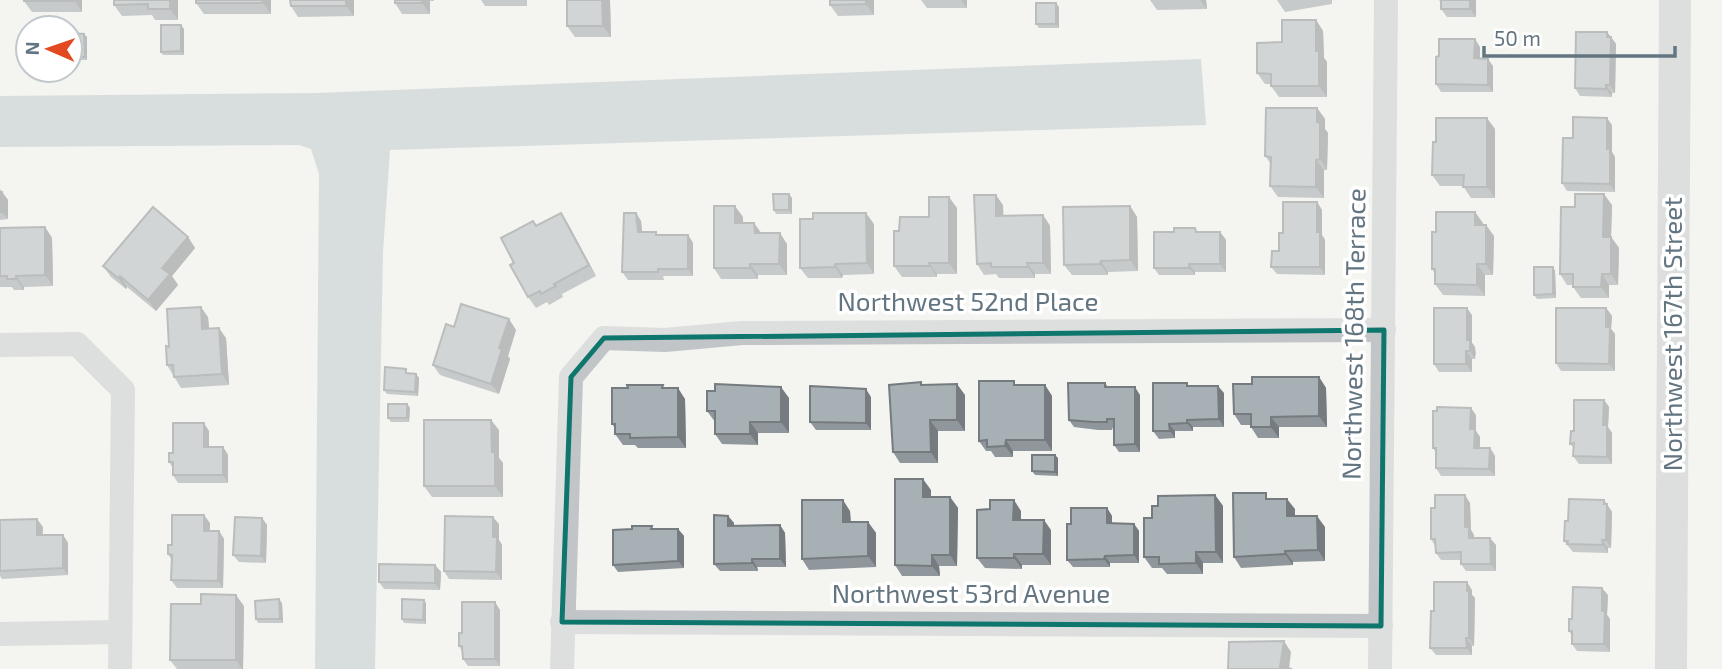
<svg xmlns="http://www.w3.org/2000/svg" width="1722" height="669" font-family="'Exo 2',sans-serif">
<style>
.water{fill:#b6c4c7}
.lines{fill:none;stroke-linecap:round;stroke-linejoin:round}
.minor{stroke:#c1c5c8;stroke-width:24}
.tertiary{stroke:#c1c5c8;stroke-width:32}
.wall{fill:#90979c}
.shaded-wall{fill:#757b7f}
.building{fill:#a7b0b5;stroke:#757b7f;stroke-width:2}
.marked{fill:none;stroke:#0f766e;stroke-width:5;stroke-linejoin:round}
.labels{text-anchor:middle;stroke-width:7;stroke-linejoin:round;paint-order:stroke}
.street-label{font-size:26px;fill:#637581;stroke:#fff}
</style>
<rect width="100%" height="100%" fill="#f4f4f0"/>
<path class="water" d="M1201,59L1206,125L390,150L383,252L375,669H315L319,174L311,149L299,145L0,147V96L316,93Z"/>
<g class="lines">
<g class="minor">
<path d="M0,345L77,344L123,390L120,669"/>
<path d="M562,622L1381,626"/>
<path d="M0,634L120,632"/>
<path d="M562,669L571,377L604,338L665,340L742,333L1384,330"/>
<path d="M1380,669L1386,0"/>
</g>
<path class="tertiary" d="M1671,669L1675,0"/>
</g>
<g class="wall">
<path d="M82,0V12H32L24,1Z"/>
<path d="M114,0H178V20H155L152,15L122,16L114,5Z"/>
<path d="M196,0H271V14H204L196,3Z"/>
<path d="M290,0H354V16L298,17L291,6Z"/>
<path d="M395,0H434V1H430V14H402L395,3Z"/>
<path d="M481,0H527V6H485Z"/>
<path d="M567,0H610L611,37H575L567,26Z"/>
<path d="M874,0V15L838,16L830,5Z"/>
<path d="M921,0H967V8H927Z"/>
<path d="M1150,0H1206L1207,9L1157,10Z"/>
<path d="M1277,0H1332V4L1285,12Z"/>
<path d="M1439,0H1476V17H1447L1441,9V3Z"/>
<path d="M1059,7V28H1039L1036,24Z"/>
<path d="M1316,20L1323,31L1324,58L1327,62V97H1279L1271,86V84H1265L1257,73L1282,42Z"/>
<path d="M181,25L184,29V55H163L161,52Z"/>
<path d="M1607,32L1616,44L1615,93H1612V97L1580,96L1575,88Z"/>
<path d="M70,33L87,37V60H70Z"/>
<path d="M1480,47V59L1493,66V92H1441L1436,84Z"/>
<path d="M1317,108L1325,119V129L1328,133L1327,170H1324V198L1278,197L1270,186L1271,164L1265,156Z"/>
<path d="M1612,125V152L1615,157V192L1567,191L1562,183L1573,138Z"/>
<path d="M1495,129V198H1471L1463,186H1440L1432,175L1436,142Z"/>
<path d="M0,189L8,200V219L0,220Z"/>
<path d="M792,198V214H776L774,210Z"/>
<path d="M1317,202L1322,210V235L1325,240V275L1277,274L1271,267L1279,251L1283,233Z"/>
<path d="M1003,205V216L1043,215L1050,226L1051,274H1035V278H999L996,274L984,275L977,264Z"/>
<path d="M1612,205L1611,237L1619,248L1618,285H1609V298H1581L1573,287V285H1567L1560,274L1575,207Z"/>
<path d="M1130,206L1137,217L1138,271L1108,272V275H1072L1064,265Z"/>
<path d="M957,208V274H937V277H902L894,266L899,231L929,217Z"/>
<path d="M1475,212L1483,225L1494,236L1493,275H1485V296L1443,295L1435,284V274L1432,269L1436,232Z"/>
<path d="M561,213L568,224L596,276L562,294L563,297L549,305L547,302L536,308L528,297L514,263L536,226Z"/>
<path d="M636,213L641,221L642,232L659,235H688L693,243V276H663L664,280H628L622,272Z"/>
<path d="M743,217V223L761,233L787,244V275H758V279H721L714,268Z"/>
<path d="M874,224V274L843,275L842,278H808L800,268Z"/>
<path d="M45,227L52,238L53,286L24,287V290H14L12,287H0V228Z"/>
<path d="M1195,228L1198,232H1220L1226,240V272H1195V275H1159L1154,268L1174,232Z"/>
<path d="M188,237L195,248L172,276L178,285L156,311L127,287L126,289L111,277L103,266Z"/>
<path d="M1553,267L1555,271L1556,298L1537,299L1534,295Z"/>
<path d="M1606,308L1612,316L1611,329L1615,334V371H1561L1556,363Z"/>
<path d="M1472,315V343L1475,347L1476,353L1475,359H1472V372H1439L1434,364Z"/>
<path d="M208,317L209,328L226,338L229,385L181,388L167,365L169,347Z"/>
<path d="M454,327L516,330L508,356L510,359L499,394L440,375L433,365Z"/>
<path d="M409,373L416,374L419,378L418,396L387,394L384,390Z"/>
<path d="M1319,377L1326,388L1327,427H1279V438H1258L1251,427V425H1241L1234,414L1252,384Z"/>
<path d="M921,382L923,385L965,395V431H938V463H900L893,452Z"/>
<path d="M1105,383L1108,387L1140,395V452H1119L1114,445V427H1113L1112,430H1098L1074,427L1069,420Z"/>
<path d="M1016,385H1045L1052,396V451H1013V457H995L991,451H986L979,441Z"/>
<path d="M1189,386L1224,393V427H1193V431H1175V438L1159,439L1153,431Z"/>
<path d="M665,388L685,399L686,448H638L635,445H623L615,434V428L612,424Z"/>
<path d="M871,397V430H816L810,422Z"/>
<path d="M789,398V433H758V445L722,444L715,434V422L707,411Z"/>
<path d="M1604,400L1609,407L1608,427L1612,433V464H1579L1573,456L1574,448L1570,444L1574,431Z"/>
<path d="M407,404L410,408L409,422H391L388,418Z"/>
<path d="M1476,415V431L1480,437V448H1490L1495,456V476H1441L1436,468V453L1433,448Z"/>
<path d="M499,430V458L503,463V497H432L424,486Z"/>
<path d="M209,431V447H223L228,455V483H178L173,475V468L169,462L173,453Z"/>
<path d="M1058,458V476L1035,475L1032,471Z"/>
<path d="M931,490V497H950L958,508L957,566H939L940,576H902L895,565Z"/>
<path d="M1215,495L1223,506V563H1203V574H1167L1162,568H1152L1144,557L1152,518L1158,506Z"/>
<path d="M1270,499L1295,509V516L1325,527V561L1293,562V565L1241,568L1234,557Z"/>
<path d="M1604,500L1612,512L1611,548H1608V553L1573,552L1564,541L1568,521Z"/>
<path d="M1470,503L1471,530L1474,535V538L1496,545V571H1466L1461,564V560H1441L1436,553L1435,546L1431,539L1435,508Z"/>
<path d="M1107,508L1112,516V523L1134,524L1139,531V563H1110V567H1073L1067,560L1071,524Z"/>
<path d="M850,511L851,522H868L876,533V567L809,570L802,559Z"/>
<path d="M1021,511V520L1051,530V565H1022V569L985,568L977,558Z"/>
<path d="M728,516L734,523V525H780L785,533L786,567H757L758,571H720L714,564Z"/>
<path d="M262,518L267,525L266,563L239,562L233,555Z"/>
<path d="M0,520L43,527L42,535H63L68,543V575L2,579L0,576Z"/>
<path d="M210,523V531H219L224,539L223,588H177L171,580L172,560L168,554L172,545Z"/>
<path d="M499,524V540L502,545V580L449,579L444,571Z"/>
<path d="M654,529H678L684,536V568L618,572L613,565Z"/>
<path d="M435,565L441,572L440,590L384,589L379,582Z"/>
<path d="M1472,590V595L1475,598L1474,646H1472V655H1436L1430,648L1434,611Z"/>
<path d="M1608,595L1607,615L1610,619V652L1577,651L1572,644V636L1569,631L1572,619Z"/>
<path d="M282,603L283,623H258L256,619Z"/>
<path d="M426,603V624L404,623L402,619Z"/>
<path d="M201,604L244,606L243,669H177L170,660Z"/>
<path d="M500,610V666H468L463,659L462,651L459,646L462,633Z"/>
</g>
<g class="shaded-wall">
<path d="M75,0H82V12L75,1Z"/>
<path d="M170,0H178V20L170,9Z"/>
<path d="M263,0H271V14L263,3Z"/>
<path d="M346,0H354V16L346,6Z"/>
<path d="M422,0H429L430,1V14L422,3Z"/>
<path d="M602,0H610L611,37L603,26Z"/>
<path d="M866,0H874V15L866,4Z"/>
<path d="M961,0H967V8Z"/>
<path d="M1200,0H1206L1207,9Z"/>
<path d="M1470,0H1476V17L1470,9Z"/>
<path d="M1056,3L1059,7V28L1056,24Z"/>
<path d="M1316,20L1323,31L1324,58L1327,62V97L1319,86L1316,51Z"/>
<path d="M181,25L184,29V55L181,51Z"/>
<path d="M1607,32L1616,44L1615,93L1610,85Z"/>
<path d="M84,34L87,37V60L85,57Z"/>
<path d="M1475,39L1480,47V66L1474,58Z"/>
<path d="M1488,59L1493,66V92L1488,85Z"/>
<path d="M1606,85L1612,93V97L1606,89Z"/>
<path d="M1317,108L1325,119V129L1328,133L1327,170L1320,159L1317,122Z"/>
<path d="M1487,118L1495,129V198L1487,187Z"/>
<path d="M1607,118L1612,125V152L1615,157V192L1610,184L1607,149Z"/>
<path d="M1316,160L1324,170V198L1316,187Z"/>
<path d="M2,192L8,200V219L2,212Z"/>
<path d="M789,194L792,198V214L789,210Z"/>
<path d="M1604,194L1612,205L1611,237L1619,248L1618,285L1611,274L1603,237Z"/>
<path d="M996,195L1003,205L1004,227L996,216Z"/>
<path d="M949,197L957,208V274L949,263Z"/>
<path d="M1317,202L1322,210V235L1325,240V275L1320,267L1317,232Z"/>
<path d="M735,206L743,217V234L735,223Z"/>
<path d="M1130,206L1137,217L1138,271L1130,260Z"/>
<path d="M1475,212L1483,223V236L1475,225Z"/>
<path d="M561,213L568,224L596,276L589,265Z"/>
<path d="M636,213L641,221L643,239L638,232Z"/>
<path d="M866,213L874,224V274L867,263Z"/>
<path d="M1043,215L1050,226L1051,274L1043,263Z"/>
<path d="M754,223L762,234L755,233Z"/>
<path d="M1486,225L1494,236L1493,275L1486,264Z"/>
<path d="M45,227L52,238L53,286L45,275Z"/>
<path d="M1220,232L1226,240V272L1220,264Z"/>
<path d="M780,233L787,244V275L779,264Z"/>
<path d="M688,235L693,243V276L688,269Z"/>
<path d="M188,237L195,248L172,276L178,285L156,311L148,300L162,268Z"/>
<path d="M1101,261L1108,272V275L1100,264Z"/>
<path d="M929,263L937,274V277L930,266Z"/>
<path d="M1027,263L1035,274V278L1028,267Z"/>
<path d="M750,264L758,275V279L750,268Z"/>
<path d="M835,264L843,275L842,278L835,267Z"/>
<path d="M1189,264L1195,272V275L1189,268Z"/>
<path d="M1477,264L1485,275V296L1477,285Z"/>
<path d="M1553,267L1555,271L1556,298L1553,294Z"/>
<path d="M1602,274L1609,285V298L1601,287Z"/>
<path d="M16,276L24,287V290L16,279Z"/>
<path d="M120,276L127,287L126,289L118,278Z"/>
<path d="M201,307L208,317L210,340L202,329Z"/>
<path d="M1467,308L1472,315V343L1475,347V359L1470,351L1467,340Z"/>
<path d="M1606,308L1612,316L1611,329L1615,334V371L1609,364L1606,327Z"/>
<path d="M509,319L516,330L508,356L510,359L499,394L491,384L499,348Z"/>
<path d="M219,328L226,338L229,385L222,374Z"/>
<path d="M1466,351L1472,359V372L1466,364Z"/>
<path d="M416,374L419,378L418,396L415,392Z"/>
<path d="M1319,377L1326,388L1327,427L1319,416Z"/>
<path d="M957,384L965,395V431L957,420Z"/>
<path d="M1045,385L1052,396V451L1045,440Z"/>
<path d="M1218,386L1224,393V427L1219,419Z"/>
<path d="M781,387L789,398V433L781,422Z"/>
<path d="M1135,387L1140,395V452L1135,444Z"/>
<path d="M678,388L685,399L686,448L678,437Z"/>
<path d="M866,389L871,397V430L866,423Z"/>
<path d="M1604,400L1609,407L1608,427L1612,433V464L1607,457L1603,425Z"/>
<path d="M407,404L410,408L409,422L407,418Z"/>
<path d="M1471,408L1476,415V431L1480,437V456L1474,448L1470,429Z"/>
<path d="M1271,417L1279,427V438L1271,427Z"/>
<path d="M491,420L499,430V458L503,463V497L495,486L492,452Z"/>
<path d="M930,420L938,431V463L931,452Z"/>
<path d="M1187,420L1193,427V431L1187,423Z"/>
<path d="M750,422L758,433V445L750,434Z"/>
<path d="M204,423L209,431V455L204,447Z"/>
<path d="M1169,424L1175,431V438L1170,431Z"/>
<path d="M1006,440L1013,451V457L1005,446Z"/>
<path d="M223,447L228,455V483L223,475Z"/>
<path d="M1490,448L1495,456V476L1489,469Z"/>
<path d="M1055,455L1058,458V476L1055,472Z"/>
<path d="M923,479L931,490V507L923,497Z"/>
<path d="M1215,495L1223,506V563L1216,552Z"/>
<path d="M1465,495L1470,503L1471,530L1474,535V545L1469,538L1465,527Z"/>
<path d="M950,497L958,508L957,566L950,555Z"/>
<path d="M1287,499L1295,509V527L1287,516Z"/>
<path d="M843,500L850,511L851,533L843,522Z"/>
<path d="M1014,500L1021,511V531L1013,520Z"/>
<path d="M1604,500L1612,512L1611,548L1606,540Z"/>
<path d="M1107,508L1112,516V531L1107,523Z"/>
<path d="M204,515L210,523L209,539L204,531Z"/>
<path d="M728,516L734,523V533L728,526Z"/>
<path d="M1317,516L1325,527V561L1318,550Z"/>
<path d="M493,517L499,524V540L502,545V580L496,572L493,537Z"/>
<path d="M262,518L267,525L266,563L261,556Z"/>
<path d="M37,519L43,527L42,543L37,535Z"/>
<path d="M1044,520L1051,530V565L1043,554Z"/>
<path d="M868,522L876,533V567L868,556Z"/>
<path d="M1134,524L1139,531V563L1134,555Z"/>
<path d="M780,525L785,533L786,567L780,559Z"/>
<path d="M678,529L684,536V568L678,561Z"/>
<path d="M219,531L224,539L223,588L218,581Z"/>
<path d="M63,535L68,543V575L63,568Z"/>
<path d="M1490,538L1496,545V571L1491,564Z"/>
<path d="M1602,540L1608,548V553L1603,545Z"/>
<path d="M1285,551L1293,562V565L1285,554Z"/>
<path d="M1196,552L1203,563V574L1196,563Z"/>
<path d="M1014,554L1022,565V569L1014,558Z"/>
<path d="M932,555L939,566L940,576L932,566Z"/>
<path d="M1105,556L1110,563V567L1104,559Z"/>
<path d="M752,559L757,567L758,571L752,563Z"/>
<path d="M435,565L441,572L440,590L435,583Z"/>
<path d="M1467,582L1472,590V595L1475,598L1474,646L1469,638Z"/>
<path d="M1602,588L1608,595L1607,615L1610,619V652L1604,644L1602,611Z"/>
<path d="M236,595L244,606L243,669H242L236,660Z"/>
<path d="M279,599L282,603L283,623L280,619Z"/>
<path d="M424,600L426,603V624L423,620Z"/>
<path d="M495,602L500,610V666L495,659Z"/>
<path d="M1466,638L1472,646V655L1467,648Z"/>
<path d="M1284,641L1291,652L1289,669L1280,667Z"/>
</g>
<g class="building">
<rect x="24" y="0" width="51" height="1"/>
<path d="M114,0H170V9H148V4L114,5Z"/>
<rect x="196" y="0" width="67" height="3"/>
<path d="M290,0H346V6H291Z"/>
<rect x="395" y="0" width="27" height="3"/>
<path d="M567,0H602L603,26H567Z"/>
<path d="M830,0H866V4L830,5Z"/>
<rect x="1441" y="0" width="29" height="9"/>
<rect x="1036" y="3" width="20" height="21"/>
<path d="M1282,20H1316V51H1319V86H1271V74L1257,73V43L1282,42Z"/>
<path d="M161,25H181V51L161,52Z"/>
<path d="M1576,32H1607V37H1611L1610,85H1606V89L1575,88Z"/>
<path d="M70,33L84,34L85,57L70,56Z"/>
<path d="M1439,39H1475L1474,58L1488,59V85L1436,84V57L1439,56Z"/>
<path d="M1266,108H1317V122L1320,123V159L1316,160V187L1270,186L1271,157L1265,156Z"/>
<path d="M1573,117L1607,118V149H1610V184L1562,183L1563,138H1573Z"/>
<path d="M1436,118H1487V187H1463L1464,175H1432L1433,142H1436Z"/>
<rect x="0" y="192" width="2" height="20"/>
<path d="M773,194H789V210H774Z"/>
<path d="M1575,194H1604L1603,237H1611V274H1602L1601,287H1573V274H1560L1561,207H1575Z"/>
<path d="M974,195H996V216L1043,215V263H1027L1028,267H991V263L977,264Z"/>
<path d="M929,197H949V263H929L930,266H894V231H899L900,217H929Z"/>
<path d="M1283,202H1317V232H1320V267H1271L1272,251H1279V233H1283Z"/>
<path d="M714,206H735V223H754L755,233H780L779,264H750V268H714Z"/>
<path d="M1130,206V260L1101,261L1100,264L1064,265L1063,207Z"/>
<path d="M153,207L188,237L162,268L170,274L148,300L120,276L118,278L103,266Z"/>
<path d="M1436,212H1475V225H1486V264H1477V285L1435,284V269H1432V232H1436Z"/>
<path d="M561,213L589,265L554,284L556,286L548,290L541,294L540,291L528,297L510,265L514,263L501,238L533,221L536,226Z"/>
<path d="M624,213H636L638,232H656V235H688V269H658V272H622Z"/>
<path d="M813,213H866L867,263L835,264V267L800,268V219H813Z"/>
<path d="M45,227V275L16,276V279H7V276H0V228Z"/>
<path d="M1174,228H1195L1196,232H1220V264H1189V268H1154V232H1174Z"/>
<path d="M1534,267H1553V294L1534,295Z"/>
<path d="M461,304L509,319L499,348L502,349L491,384L433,365L446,324L454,327Z"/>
<path d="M201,307L202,329L219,328L222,374L174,377L173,365H167L166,346L169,347L167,309Z"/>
<path d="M1434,308H1467V340H1470V351H1466V364H1434Z"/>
<path d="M1556,308H1606V327H1610L1609,364L1556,363Z"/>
<path d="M385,367L406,369V373L416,374L415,392L384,390Z"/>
<path d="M1252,377H1319V416L1271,417V427H1251V414H1234L1233,384H1252Z"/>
<path d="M979,381H1014V385H1045V440H1006L1005,446L987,447V440L979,441Z"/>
<path d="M921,382V385L957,384V420H930L931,452H893L889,385Z"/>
<path d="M1068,383H1105V387H1135V444L1114,445V419H1107V422H1093L1069,420Z"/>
<path d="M1153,383H1187V386H1218L1219,419L1187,420V423L1169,424L1170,431H1153Z"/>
<path d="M715,384L781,387V422H750V434H715V411H707V391H715Z"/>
<path d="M627,385H663L662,388H678V437L630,438V434H615V424H612V388H628Z"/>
<path d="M810,386L866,389V423L810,422Z"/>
<path d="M1574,400H1604L1603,425H1607V457L1573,456L1574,443L1570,444L1571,431H1574Z"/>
<rect x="388" y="404" width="19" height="14"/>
<path d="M1437,407L1471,408L1470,429H1475L1474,448H1490L1489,469L1436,468V448H1433V411H1437Z"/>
<path d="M424,420H491L492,452H495V486H424Z"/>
<path d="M173,423H204V447H223V475H173V462H169V453H173Z"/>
<path d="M1032,455H1055V472L1032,471Z"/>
<path d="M895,479H923V497H950V555H932V566L895,565Z"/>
<path d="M1233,493H1266V499H1287V516H1317L1318,550L1285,551V554L1234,557Z"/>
<path d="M1215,495L1216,552H1196V563L1159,564V557H1144V518H1152V506H1158V496Z"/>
<path d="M1435,495H1465V527H1469V538H1490L1491,564H1461V552L1436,553L1435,539H1431V508H1435Z"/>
<path d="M1569,499L1604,500V504H1607L1606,540H1602L1603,545L1567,544L1568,541H1564L1565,521H1568Z"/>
<path d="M802,500H843V522H868V556L802,559Z"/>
<path d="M990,500H1014L1013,520H1044L1043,554H1014V558H977V510L990,509Z"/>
<path d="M1071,508H1107V523L1134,524V555L1105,556L1104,559L1067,560V524H1071Z"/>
<path d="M172,515H204V531H219L218,581L171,580L172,555L168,554V545H172Z"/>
<path d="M714,515L728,516V526L780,525V559H752V563L714,564Z"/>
<path d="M445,516L493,517V537H497L496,572L444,571Z"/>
<path d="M235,517L262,518L261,556L233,555Z"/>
<path d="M37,519V535H63V568L0,571V520Z"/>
<path d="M632,526H652L651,529H678V561L613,565V530L632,529Z"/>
<path d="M379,564L435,565V583L379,582Z"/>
<path d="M1434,582H1467V591H1469V638H1466L1467,648H1430L1431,611H1434Z"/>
<path d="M1573,587L1602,588V611H1605L1604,644H1572V631H1569V619H1572Z"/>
<path d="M201,594L236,595V660H170L171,604H201Z"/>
<path d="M279,599L280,619H256L255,601Z"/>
<path d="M402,599L424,600L423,620L402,619Z"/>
<path d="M462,602H495V659H463L462,646H459V633H462Z"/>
<path d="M1284,641L1280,667L1292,669H1228L1229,642Z"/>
</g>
<path d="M0 0H1722V669H0ZM1384,330L1381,626L562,622L571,377L604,338Z" fill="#f4f4f0" fill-opacity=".55" fill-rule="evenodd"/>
<path class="marked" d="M1384,330L1381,626L562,622L571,377L604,338Z"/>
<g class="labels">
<g class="street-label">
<text x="968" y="311">Northwest 52nd Place</text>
<text transform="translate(1354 334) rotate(-89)" y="9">Northwest 168th Terrace</text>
<text transform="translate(1673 334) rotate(-90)" y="9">Northwest 167th Street</text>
<text x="971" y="603">Northwest 53rd Avenue</text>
</g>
</g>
<g transform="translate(49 49) rotate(272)"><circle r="33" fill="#ffffff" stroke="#c1c8cd" stroke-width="2"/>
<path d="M0-5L12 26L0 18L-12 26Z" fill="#e34921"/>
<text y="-10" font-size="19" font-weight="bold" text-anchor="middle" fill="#637581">N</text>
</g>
<path d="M1484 46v10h191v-10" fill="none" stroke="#637581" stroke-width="3.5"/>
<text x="1494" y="46" font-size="21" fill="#637581" stroke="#ffffff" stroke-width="5" paint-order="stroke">50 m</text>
</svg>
